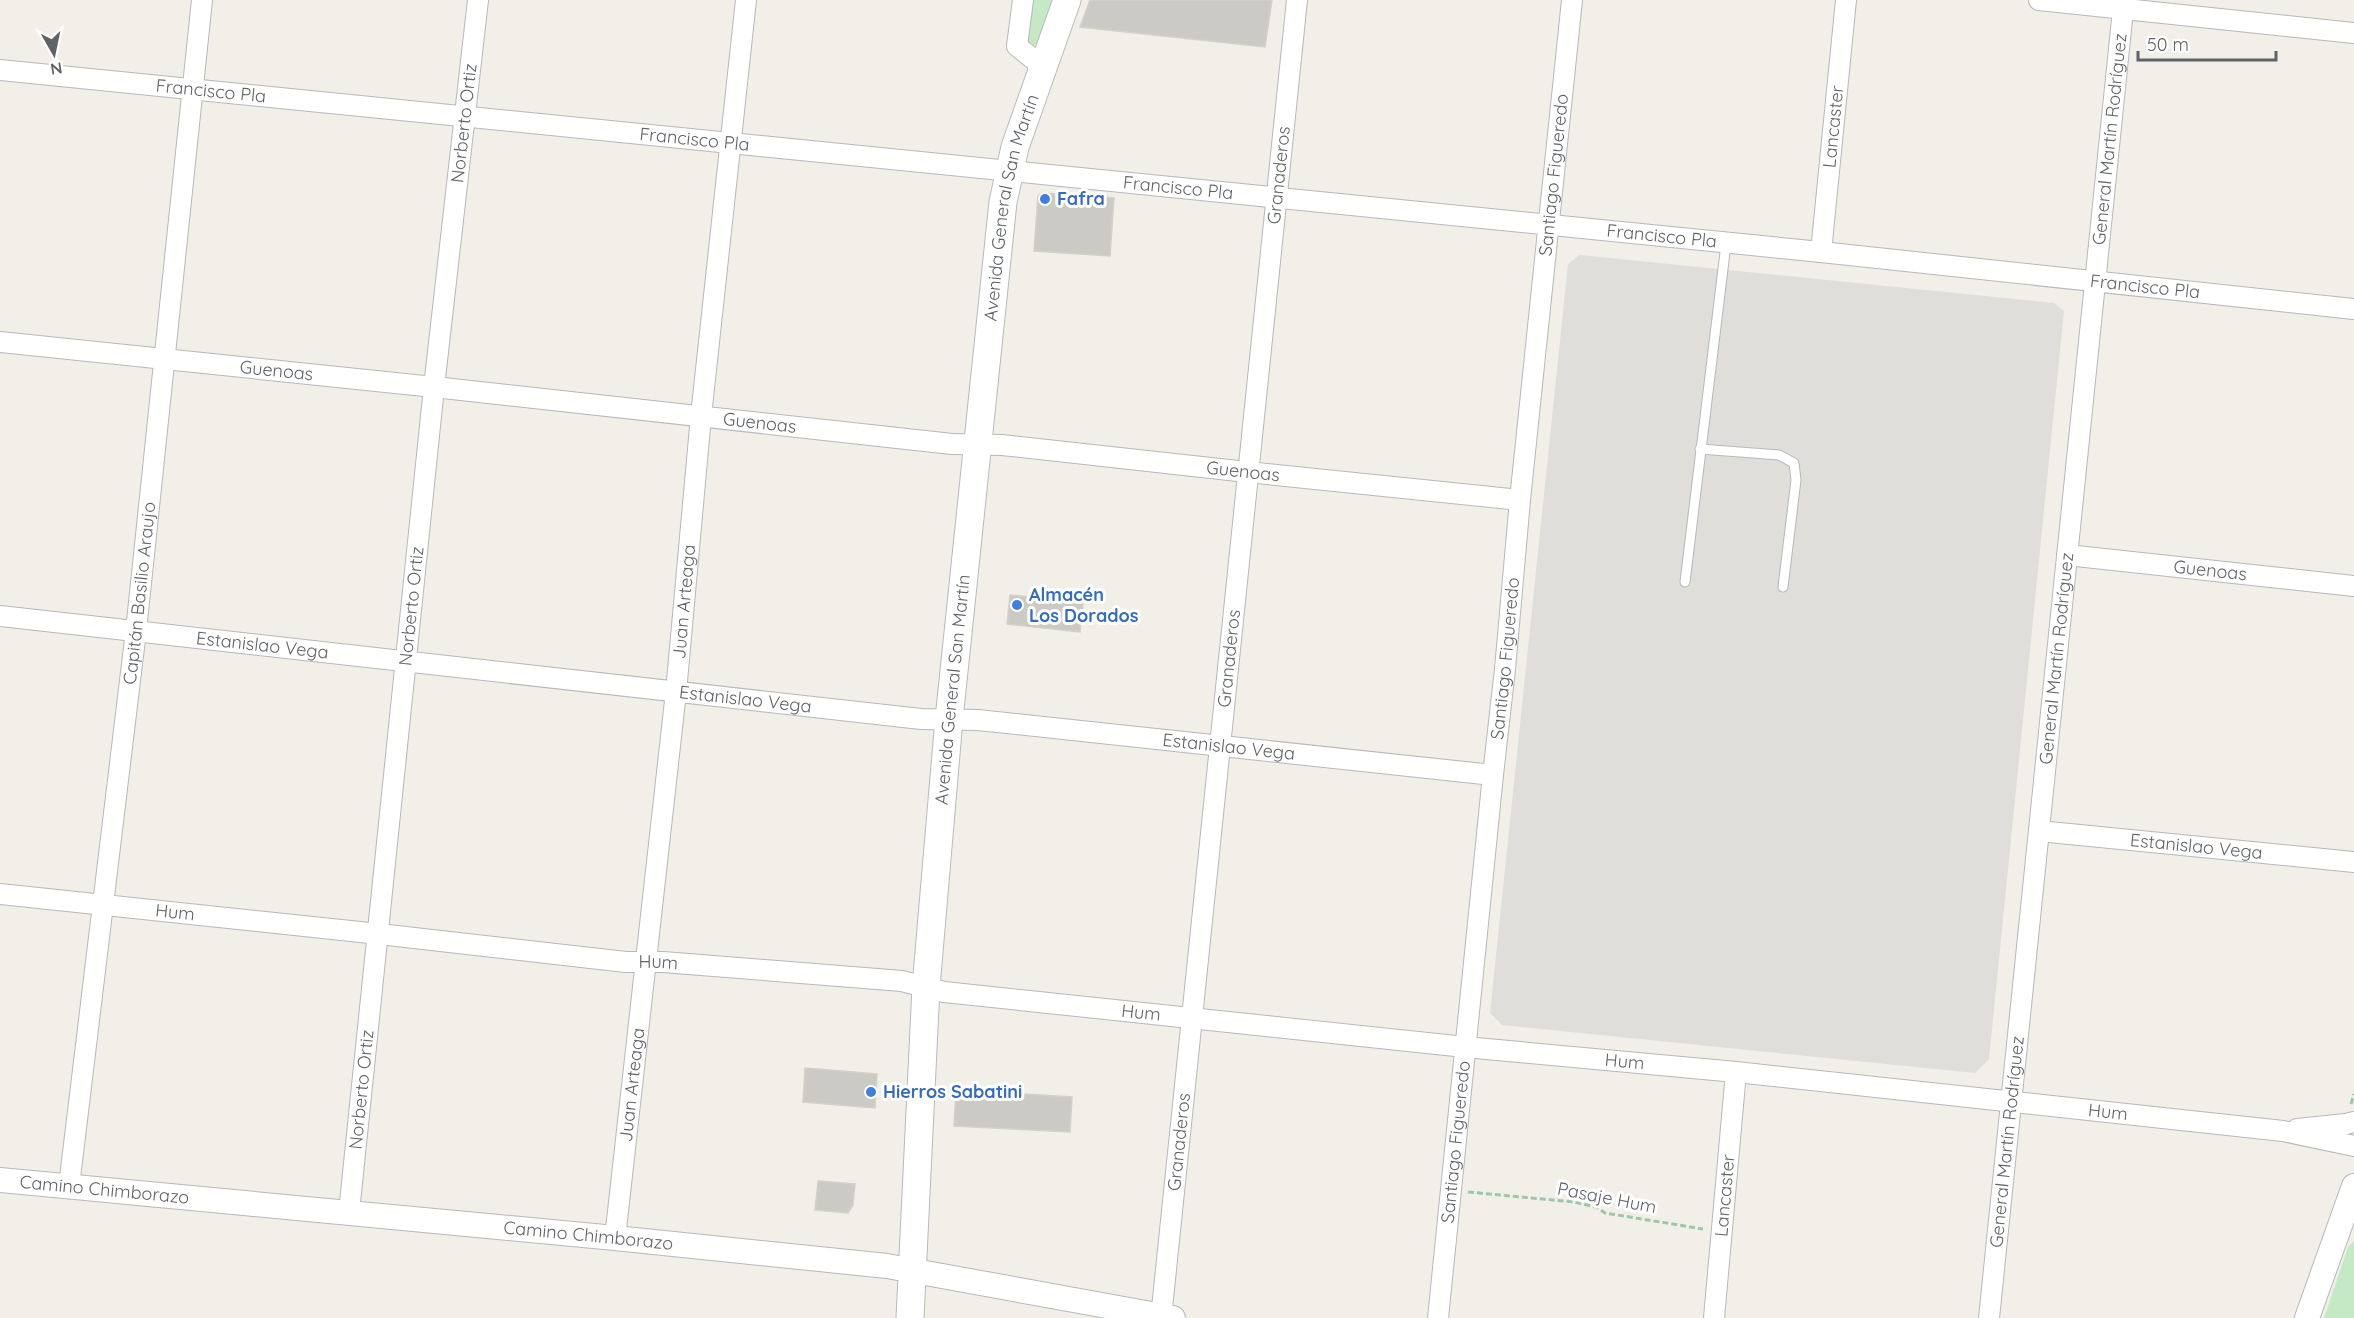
<svg xmlns="http://www.w3.org/2000/svg" width="2354" height="1318" font-family="Quicksand,sans-serif">
<style>
.industrial{fill:#e0deda}
.green{fill:#c5e8c5}
.building{fill:#cccac5;stroke:#d6d1c6;stroke-width:1.5}
.lines{fill:none;stroke-linecap:round;stroke-linejoin:round}
.service-casing{stroke:#b5b8bc;stroke-width:11}
.minor-casing{stroke:#b5b8bc;stroke-width:22}
.tertiary-casing{stroke:#b5b8bc;stroke-width:26}
.secondary-casing{stroke:#b6babf;stroke-width:29}
.path{stroke:#9cc7a9;stroke-width:3;stroke-dasharray:6 3;stroke-linecap:butt}
.service{stroke:#fff;stroke-width:9}
.minor{stroke:#fff;stroke-width:20}
.tertiary{stroke:#fff;stroke-width:24}
.secondary{stroke:#fff;stroke-width:27}
.shop-dot{fill:#3f7fe0;stroke:#fff;stroke-width:2}
.labels{text-anchor:middle;stroke-width:6;stroke-linejoin:round;paint-order:stroke}
.street-label{font-size:18px;fill:#5f6368;stroke:#fff}
.shop-label{font-size:18px;font-weight:bold;fill:#366cbe;stroke:#fff;text-anchor:start}
</style>
<rect width="100%" height="100%" fill="#f1efe8"/>
<path class="industrial" d="M1580,255L2054,303L2064,311L1989,1059L1975,1073L1502,1025L1490,1013L1568,264Z"/>
<g class="green">
<path d="M1032,0H1055L1037,44L1033,45L1027,42Z"/>
<path d="M2354,1241V1318H2324L2348,1247Z"/>
</g>
<g class="building">
<path d="M1090,0H1272L1265,47L1080,27Z"/>
<path d="M1042,193L1114,198L1110,256L1034,251L1038,196Z"/>
<path d="M1010,595L1083,602L1080,632L1007,624Z"/>
<path d="M805,1068L877,1074L875,1108L803,1102Z"/>
<path d="M956,1090L1072,1097L1070,1132L954,1126Z"/>
<path d="M818,1181L855,1184L853,1205L848,1213L815,1210Z"/>
</g>
<g class="lines">
<g class="service-casing">
<g id="service">
<path d="M1700,449L1779,455L1794,463L1796,480L1783,587"/>
<path d="M1685,582L1726,244"/>
</g>
</g>
<g class="minor-casing">
<g id="minor">
<path d="M1023,0L1017,46L1043,67"/>
<path d="M2039,0L2354,33"/>
<path id="s1" d="M0,70L1821,252L2354,309"/>
<path id="s2" d="M1821,252L1846,0"/>
<path id="s3" d="M0,342L434,387L952,444L1002,445L1247,472L1520,500"/>
<path id="s4" d="M2067,555L2354,586"/>
<path id="s5" d="M0,616L921,719L978,720L1493,775"/>
<path id="s6" d="M2039,831L2354,862"/>
<path id="s7" d="M0,894L379,934L626,962H663L902,981L944,992L1465,1047L1736,1072L2283,1131L2354,1146"/>
<path d="M2297,1129L2346,1124L2354,1122"/>
<path id="s8" d="M69,1186L136,631L202,0"/>
<path id="s9" d="M349,1212L434,387L478,0"/>
<path id="s10" d="M615,1238L676,692L701,416L746,0"/>
<path id="s11" d="M1161,1318L1297,0"/>
<path id="s12" d="M1438,1318L1493,775L1505,669L1520,500L1572,0"/>
<path id="s13" d="M1714,1318L1736,1072"/>
<path id="s14" d="M1989,1318L2124,0"/>
</g>
</g>
<g class="tertiary-casing">
<g id="tertiary">
<path id="s15" d="M0,1180L615,1238L887,1266L1173,1318"/>
<path d="M2307,1318L2354,1186"/>
</g>
</g>
<g class="secondary-casing">
<g id="secondary">
<path id="s16" d="M910,1318L926,987L949,719L1003,202L1015,147L1067,0"/>
</g>
</g>
<g class="path">
<path d="M2351,1104L2354,1094"/>
<path d="M1468,1192L1574,1202L1596,1207L1605,1213L1703,1229"/>
</g>
<use href="#service" class="service"/>
<use href="#minor" class="minor"/>
<use href="#tertiary" class="tertiary"/>
<use href="#secondary" class="secondary"/>
</g>
<g class="shop-dot">
<circle cx="1045" cy="199" r="6"/>
<circle cx="1017" cy="605" r="6"/>
<circle cx="871" cy="1092" r="6"/>
</g>
<g class="labels">
<g class="street-label">
<text dy="6" stroke="none"><textPath href="#s1" startOffset="212">Francisco Pla</textPath></text>
<text dy="6" stroke="none"><textPath href="#s9" startOffset="1095">Norberto Ortiz</textPath></text>
<text dy="6" stroke="none"><textPath href="#s2" startOffset="126">Lancaster</textPath></text>
<text dy="6" stroke="none"><textPath href="#s14" startOffset="1185">General Martín Rodríguez</textPath></text>
<text dy="6" stroke="none"><textPath href="#s1" startOffset="698">Francisco Pla</textPath></text>
<text dy="6" stroke="none"><textPath href="#s11" startOffset="1149">Granaderos</textPath></text>
<text dy="6" stroke="none"><textPath href="#s12" startOffset="1149">Santiago Figueredo</textPath></text>
<text dy="6" stroke="none"><textPath href="#s1" startOffset="1184">Francisco Pla</textPath></text>
<text dy="6" stroke="none"><textPath href="#s16" startOffset="1116">Avenida General San Martín</textPath></text>
<text dy="6" stroke="none"><textPath href="#s1" startOffset="1670">Francisco Pla</textPath></text>
<text dy="6" stroke="none"><textPath href="#s1" startOffset="2156">Francisco Pla</textPath></text>
<text dy="6" stroke="none"><textPath href="#s3" startOffset="278">Guenoas</textPath></text>
<text dy="6" stroke="none"><textPath href="#s3" startOffset="764">Guenoas</textPath></text>
<text dy="6" stroke="none"><textPath href="#s3" startOffset="1250">Guenoas</textPath></text>
<text dy="6" stroke="none"><textPath href="#s4" startOffset="144">Guenoas</textPath></text>
<text dy="6" stroke="none"><textPath href="#s8" startOffset="597">Capitán Basilio Araujo</textPath></text>
<text dy="6" stroke="none"><textPath href="#s10" startOffset="640">Juan Arteaga</textPath></text>
<text dy="6" stroke="none"><textPath href="#s9" startOffset="609">Norberto Ortiz</textPath></text>
<text dy="6" stroke="none"><textPath href="#s5" startOffset="264">Estanislao Vega</textPath></text>
<text dy="6" stroke="none"><textPath href="#s11" startOffset="663">Granaderos</textPath></text>
<text dy="6" stroke="none"><textPath href="#s12" startOffset="663">Santiago Figueredo</textPath></text>
<text dy="6" stroke="none"><textPath href="#s14" startOffset="663">General Martín Rodríguez</textPath></text>
<text dy="6" stroke="none"><textPath href="#s16" startOffset="630">Avenida General San Martín</textPath></text>
<text dy="6" stroke="none"><textPath href="#s5" startOffset="750">Estanislao Vega</textPath></text>
<text dy="6" stroke="none"><textPath href="#s5" startOffset="1236">Estanislao Vega</textPath></text>
<text dy="6" stroke="none"><textPath href="#s6" startOffset="158">Estanislao Vega</textPath></text>
<text dy="6" stroke="none"><textPath href="#s7" startOffset="176">Hum</textPath></text>
<text dy="6" stroke="none"><textPath href="#s7" startOffset="662">Hum</textPath></text>
<text dy="6" stroke="none"><textPath href="#s7" startOffset="1148">Hum</textPath></text>
<text dy="6" stroke="none"><textPath href="#s7" startOffset="1634">Hum</textPath></text>
<text dy="6" stroke="none"><textPath href="#s10" startOffset="154">Juan Arteaga</textPath></text>
<text dy="6" stroke="none"><textPath href="#s9" startOffset="123">Norberto Ortiz</textPath></text>
<text dy="6" stroke="none"><textPath href="#s7" startOffset="2120">Hum</textPath></text>
<text dy="6" stroke="none"><textPath href="#s11" startOffset="177">Granaderos</textPath></text>
<text dy="6" stroke="none"><textPath href="#s12" startOffset="177">Santiago Figueredo</textPath></text>
<text dy="6" stroke="none"><textPath href="#s14" startOffset="177">General Martín Rodríguez</textPath></text>
<text dy="6" stroke="none"><textPath href="#s15" startOffset="105">Camino Chimborazo</textPath></text>
<text dy="6" stroke="none"><textPath href="#s13" startOffset="123">Lancaster</textPath></text>
<text transform="translate(1607 1198) rotate(11)" y="6">Pasaje Hum</text>
<text dy="6" stroke="none"><textPath href="#s15" startOffset="591">Camino Chimborazo</textPath></text>
</g>
<g class="shop-label">
<text x="1057" y="205">Fafra</text>
<text x="1029" y="601">Almacén<tspan x="1029" dy="21">Los Dorados</tspan></text>
<text x="883" y="1098">Hierros Sabatini</text>
</g>
</g>
<g transform="translate(54 54) rotate(171)" stroke="#ffffff" stroke-width="4.5" paint-order="stroke">
<path d="M0-4.5L10 22L0 15L-10 22Z" fill="#5f6368"/>
<text y="-9" font-size="16" font-weight="bold" text-anchor="middle" fill="#5f6368">N</text>
</g>
<path d="M2138 51v9h138v-9" fill="none" stroke="#5f6368" stroke-width="3"/>
<text x="2147" y="51" font-size="18" fill="#5f6368" stroke="#ffffff" stroke-width="4.5" paint-order="stroke">50 m</text>
</svg>
